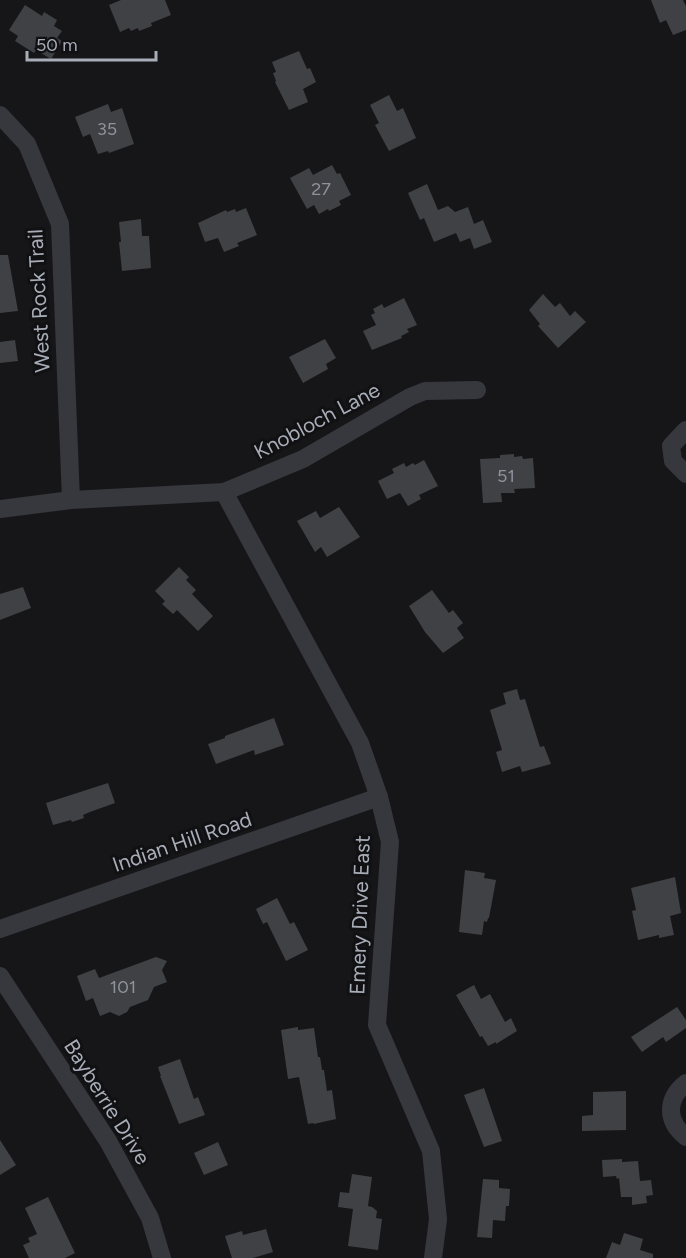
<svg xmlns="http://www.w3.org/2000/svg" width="686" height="1258" font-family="Figtree,sans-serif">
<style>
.building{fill:#404145}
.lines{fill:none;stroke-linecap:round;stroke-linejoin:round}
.street{stroke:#37383d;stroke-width:18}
.labels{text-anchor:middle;stroke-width:6;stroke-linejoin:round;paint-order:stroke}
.number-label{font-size:18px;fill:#8e929b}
.street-label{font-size:21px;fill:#a8adb8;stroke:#111113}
</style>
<rect width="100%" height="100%" fill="#161618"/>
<g class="building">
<path d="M121,0H165L171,15L151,23L152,26L139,31L138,28L131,31L129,28L120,32L109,5Z"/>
<path d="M651,0H683L686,6V30L673,35L666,20L660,23Z"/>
<path d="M25,5L42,16L44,12L57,20L54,26L62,31L57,38L62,41L51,59L36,50L34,53L15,41L18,36L9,30Z"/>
<path d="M299,51L307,69L310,68L316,82L303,89L308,102L289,110L275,82L276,81L273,73L276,72L272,62Z"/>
<path d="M389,95L397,111L403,108L416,138L389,151L375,125L379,123L370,105Z"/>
<path d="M108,104L111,112L122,108L134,144L109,153L108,151L98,154L90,134L83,137L75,117Z"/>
<path d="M332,165L337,174L340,173L351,195L339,201L341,205L329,211L328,209L319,214L314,205L307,209L290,178L309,168L313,175Z"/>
<path d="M427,184L438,210L448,206L455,212L468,207L474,224L483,220L492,242L474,249L470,238L460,242L456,233L434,242L424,218L420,220L408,193Z"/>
<path d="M246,208L257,235L237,243L239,246L224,252L218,238L205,242L198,223L226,210L227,212L235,209L236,212Z"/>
<path d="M141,219L142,236H149L151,268L122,271L119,242H121L119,222Z"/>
<path d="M0,255H8L18,311L0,313Z"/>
<path d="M543,294L555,307L560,303L570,316L575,311L586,322L558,348L538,326L540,324L529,310Z"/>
<path d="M404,298L417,325L407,329L409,332L401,336L402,338L372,350L363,331L376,325L371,315L375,313L373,309L382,304L384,308Z"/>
<path d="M325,339L336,358L326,364L328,369L303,383L289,357Z"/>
<path d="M15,340L18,361L0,363V342Z"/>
<path d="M514,454V457L522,456L523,459L533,458L535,488L514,489L515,493H501L502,502L483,503L480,459L500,458V455Z"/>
<path d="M424,460L438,486L419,495L421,499L408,506L400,493L387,499L378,481L394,473L392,469L404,463L406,467L413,463L415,465Z"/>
<path d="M339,507L360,537L327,557L321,547L315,552L297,521L316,511L320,518Z"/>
<path d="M179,567L189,577L186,580L196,590L192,594L213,616L198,631L177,610L173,614L162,604L165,601L155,591Z"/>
<path d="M23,587L31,608L0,620V594Z"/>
<path d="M432,590L449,613L453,610L463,623L457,628L464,638L443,653L425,632L409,606Z"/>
<path d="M517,689L520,700L525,699L540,747L544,746L551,764L522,772L520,766L502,772L496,752L502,750L490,710L506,704L503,693Z"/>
<path d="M274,718L284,745L255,755L254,750L216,764L208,744L225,738V736Z"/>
<path d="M108,783L115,803L90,812L83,815L84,818L72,822L71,820L53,825L46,803Z"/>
<path d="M465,870L485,873L484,878L496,880L489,918H488L487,922L484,921L482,935L459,932Z"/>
<path d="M675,877L681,913L670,916L674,935L659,938V935L638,940L632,911L636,910L631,888Z"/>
<path d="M277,898L290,924L294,922L308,950L286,961L267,922L263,924L256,909Z"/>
<path d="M156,957L167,961L162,970L167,982L154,987L148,1000L130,1007L127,1012L119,1016L110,1012L100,1016L93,998L86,1001L77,976L95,969L99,978Z"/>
<path d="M474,985L481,999L490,994L505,1022L511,1018L517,1031L496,1044V1042L488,1046L482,1036L480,1037L456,995Z"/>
<path d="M677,1007L686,1020V1028L666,1042L663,1037L642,1052L631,1037Z"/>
<path d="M298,1027V1030L314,1028L318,1057H320L322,1070H324L327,1091L332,1090L336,1119L314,1124L313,1123L308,1124L299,1077L288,1079L281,1030Z"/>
<path d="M180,1059L194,1099L198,1097L205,1115L179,1124L160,1076H161L158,1067Z"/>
<path d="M484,1088L502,1141L484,1147L464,1095Z"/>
<path d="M626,1091V1130L582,1131V1116L593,1115V1092Z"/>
<path d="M0,1140L16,1165L0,1175Z"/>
<path d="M218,1142L228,1165L204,1175L194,1153Z"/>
<path d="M622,1159V1162L638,1161L640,1181L651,1180L653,1195L646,1196L647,1203L632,1205V1197H621L619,1178L617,1179L616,1176L603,1177L602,1160Z"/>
<path d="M352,1174L372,1177L368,1206L372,1207L377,1211L376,1218L382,1219L378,1250L348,1246L353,1209L338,1207L340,1192L349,1193Z"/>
<path d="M483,1179L499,1180V1188L510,1189L509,1206H506L505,1221L493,1220L492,1238L477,1237Z"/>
<path d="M48,1197L75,1253L65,1258H29L23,1245L30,1242L28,1238L37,1234L25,1208Z"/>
<path d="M266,1229L273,1252L253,1258H232L225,1236L242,1231L243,1235Z"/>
<path d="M624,1233L643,1239L640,1250L653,1254V1258H606L612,1242L620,1245Z"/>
</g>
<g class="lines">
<g class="street">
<path d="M0,115L27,144L60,224L71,500"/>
<path d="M686,430L671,446L673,461L686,474"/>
<path d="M224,492L360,743L379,797L390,842L377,1025L431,1151L438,1219L433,1258"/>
<path d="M0,509L71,500L224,492L303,459L410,397L425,391L477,390"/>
<path d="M0,929L379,797"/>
<path d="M0,976L108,1141L150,1218L162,1258"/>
<path d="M686,1083C666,1099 666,1121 686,1137"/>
</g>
</g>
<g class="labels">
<g class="number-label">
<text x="107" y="135">35</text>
<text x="321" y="195">27</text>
<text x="506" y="482">51</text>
<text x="123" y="993">101</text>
</g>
<g class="street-label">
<text transform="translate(39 301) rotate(-93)" y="7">West Rock Trail</text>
<text transform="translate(317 421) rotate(-28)" y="7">Knobloch Lane</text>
<text transform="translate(182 842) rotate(-19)" y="7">Indian Hill Road</text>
<text transform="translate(360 915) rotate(-88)" y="7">Emery Drive East</text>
<text transform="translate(107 1102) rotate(58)" y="7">Bayberrie Drive</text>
</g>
</g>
<path d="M27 51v9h129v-9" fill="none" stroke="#a8adb8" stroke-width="3"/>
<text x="36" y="51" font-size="18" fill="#a8adb8" stroke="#111113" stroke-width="4.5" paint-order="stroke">50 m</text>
</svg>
